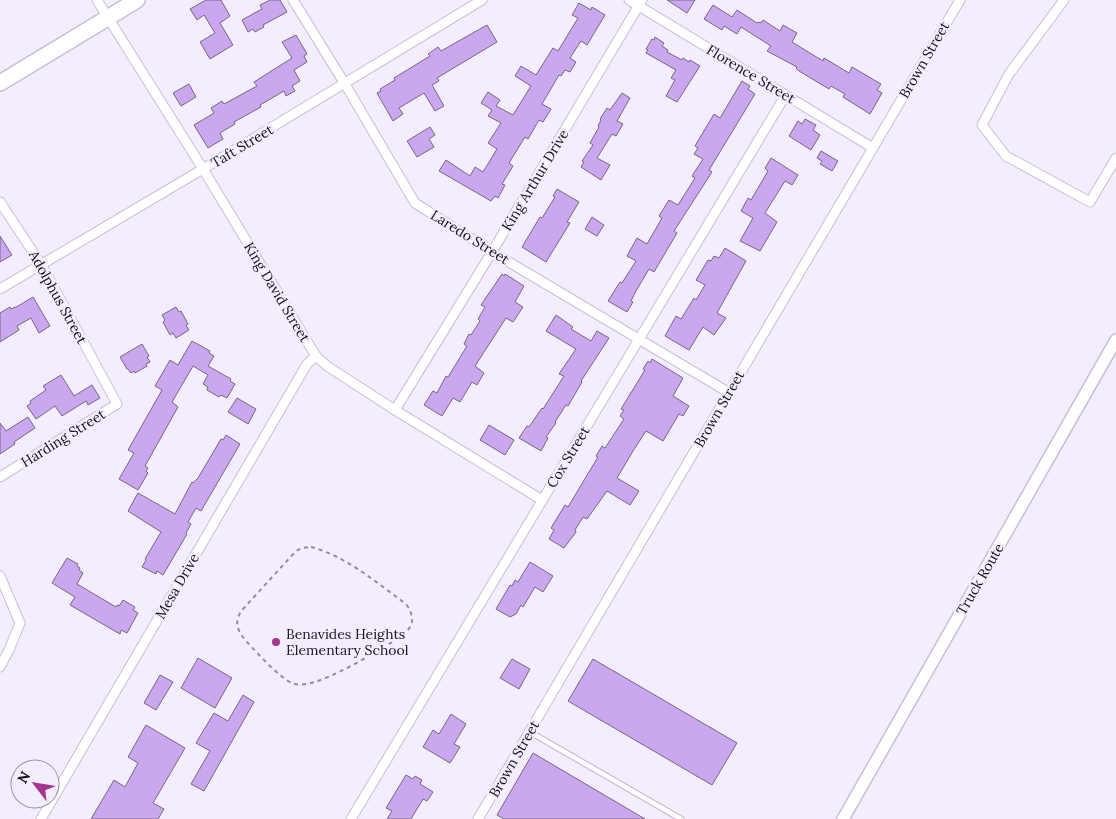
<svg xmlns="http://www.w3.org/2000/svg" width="1116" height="819" font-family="Lora,serif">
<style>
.building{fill:#caa7ee;stroke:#746980}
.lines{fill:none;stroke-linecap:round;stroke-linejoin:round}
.service-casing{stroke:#cabdd8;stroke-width:7}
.minor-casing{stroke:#cabdd8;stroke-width:11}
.tertiary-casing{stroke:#cabdd8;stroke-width:14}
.primary-casing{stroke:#cabdd8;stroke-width:18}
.path{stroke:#928d9a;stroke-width:2;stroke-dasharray:4 4;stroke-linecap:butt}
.service{stroke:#fff;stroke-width:4.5}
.minor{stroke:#fff;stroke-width:9}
.tertiary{stroke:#fff;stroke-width:11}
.primary{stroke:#fff;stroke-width:15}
.poi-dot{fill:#a43592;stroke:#f4edfd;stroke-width:2}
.labels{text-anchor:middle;stroke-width:5;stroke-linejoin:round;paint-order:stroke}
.street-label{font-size:14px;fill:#16121b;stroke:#f4edfd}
.poi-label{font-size:14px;fill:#16121b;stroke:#f4edfd;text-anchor:start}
</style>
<rect width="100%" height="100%" fill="#f4edfd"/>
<g class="building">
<path d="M206,0H221L230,16L220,23L233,45L210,59L200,42L215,33L204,15L197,20L190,9Z"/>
<path d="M270,0H280L287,12L263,25L264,27L255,32L253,29L248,32L242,20L262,9L260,5Z"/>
<path d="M667,0H695L687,13Z"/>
<path d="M579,3L591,10L592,7L605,15L587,45L581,41L570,58L576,62L570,72L565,70L561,76L559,75L542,104L551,109L543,122L539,120L528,139L525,137L509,163L513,166L502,184L505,185L498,198L495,196L491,201L439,171L446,160L470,176L475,167L483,172L497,149L488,143L501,123L488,116L492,110L481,103L488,92L500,100L496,106L513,115L531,86L515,76L521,66L536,75L553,48L558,51L578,18L572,15Z"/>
<path d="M713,5L732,17L737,10L757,23L758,22L761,23L763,20L780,31L783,25L797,33L792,42L823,61L824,58L849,73L852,67L881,84L877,90L882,93L870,114L843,97L845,94L831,86L829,89L799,71L796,68L797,67L767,51L771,46L741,27L737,34L724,26L722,30L704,19Z"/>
<path d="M487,25L497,42L437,78L439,81L432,85L444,106L435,111L424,93L399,108L403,114L393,121L377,93L381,91L380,89L395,80L394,78L430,56L428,54L438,47L441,51Z"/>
<path d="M296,35L307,54L304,56L307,62L294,70L300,81L292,86L295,91L286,96L284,91L260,105L261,107L234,122L235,124L220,133L223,139L208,148L194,125L214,113L211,108L222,101L224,104L257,86L254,82L292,58L282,42Z"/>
<path d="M655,37L664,43L662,46L668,50L667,52L682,60L683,58L689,62L690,60L700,66L677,102L666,96L675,80L671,78L676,70L646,53L648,50L646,49L652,39L654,40Z"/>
<path d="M742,81L750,86L748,89L755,94L709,170L712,172L674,231L677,233L664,255L654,272L649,269L636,291L631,301L633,302L627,312L608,301L620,282L622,283L636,261L627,256L637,238L647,244L662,218L659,216L669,200L678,205L695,178L692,176L703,159L694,154L698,148L695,146L714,114L720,118Z"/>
<path d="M189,84L196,97L181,106L173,93Z"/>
<path d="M622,93L630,98L617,121L623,124L616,136L612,134L597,158L610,165L601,180L581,167L584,162L582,161L593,145L590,143L599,127L598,126L601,120L600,119L607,108L610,110Z"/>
<path d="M805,119L816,125L813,130L820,135L811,150L789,136L798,121L802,124Z"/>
<path d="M430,127L435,135L429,139L434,147L417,157L407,141Z"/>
<path d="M821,151L838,161L832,171L820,164L822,161L817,158Z"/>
<path d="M771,158L798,175L792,185L785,181L765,213L777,222L760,251L740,241L753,218L741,211L748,198L751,200L768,171L765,168Z"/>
<path d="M557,189L579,202L567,222L570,223L546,262L522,247L540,217L542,218L555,197L553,196Z"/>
<path d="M592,217L604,225L597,236L585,229Z"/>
<path d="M0,236L12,255L0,262Z"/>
<path d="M725,248L746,261L717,313L726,318L714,335L703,327L689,350L665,336L676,316L681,319L694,298L696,300L705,285L696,280L708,260L711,261L714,256L719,258Z"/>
<path d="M502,274L504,276L505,274L524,286L515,302L523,307L513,322L506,318L475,366L484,373L477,385L472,382L460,402L453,398L442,416L424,405L433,391L437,393L446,376L448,377L467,346L464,344L469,334L471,335L480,321L478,319L485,307L481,305Z"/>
<path d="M33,297L50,326L39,333L31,318L17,326L19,330L0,342V313L10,307L11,309L18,306Z"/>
<path d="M176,307L179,312L181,311L188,324L186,325L189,330L176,338L173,333L170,335L163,322L165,320L162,315Z"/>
<path d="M556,315L573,327L571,329L591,341L597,331L609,338L581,381L582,382L568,406L566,405L555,422L556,423L546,437L548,438L541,451L519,438L527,426L529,427L542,408L543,409L564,376L559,374L576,349L546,331Z"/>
<path d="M192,341L210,351L209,353L214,356L208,366L231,379L230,381L235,384L227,398L221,395L219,397L207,390L208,387L203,384L208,375L193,366L172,402L178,407L145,466L148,468L146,471L148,473L138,490L119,479L134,453L128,450L162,390L155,386L170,360L178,365Z"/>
<path d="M142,344L149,356L147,357L150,362L146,364L147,366L135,373L134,371L131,373L128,369H127L120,357Z"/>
<path d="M652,359L683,378L673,396L689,406L683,416L679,414L663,441L646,431L633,451L617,478L639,491L630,505L607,491L587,519L583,517L575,530L576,532L564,548L549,539L554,530L551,528L565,505L568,507L598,457L596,456L602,446L605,448L624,419L620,416L624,410L621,409L645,370L643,369L648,361L650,363Z"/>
<path d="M61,375L74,396L92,385L100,398L88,405L86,401L62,416L55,406L36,419L27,406L31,403L30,401L46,390L43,386Z"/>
<path d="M237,398L256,409L248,424L228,412Z"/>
<path d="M28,417L35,428L14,442L15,444L0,454V423L6,431Z"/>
<path d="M489,425L514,440L505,455L480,440Z"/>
<path d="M226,435L240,444L201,511L196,508L188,522L191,524L186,533L187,534L163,575L157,571L156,574L142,567L146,560L145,559L161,532L128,511L138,493L175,514L192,482L193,483L198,478L221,439L223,440Z"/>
<path d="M67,558L78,564L77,566L80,568L79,570L83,573L77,584L116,607L117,605L119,606L123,600L135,607L133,610L138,613L127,633L121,630L120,634L70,605L75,597L52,583Z"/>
<path d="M530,562L553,576L543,592L535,587L523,607L521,605L516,614L510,617L496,609L510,585L512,586L515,580L518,582Z"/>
<path d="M198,658L232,678L215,708L181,688Z"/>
<path d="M512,659L530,669L519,689L500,678Z"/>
<path d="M593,659L737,743L712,785L568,701Z"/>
<path d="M160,675L173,682L156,710L144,703Z"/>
<path d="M243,695L254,702L204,791L191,784L210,751L196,743L214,713L228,721Z"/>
<path d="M451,714L466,724L454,744L460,747L450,763L423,747L433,730L439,734Z"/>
<path d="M146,725L185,748L153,803L164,809L158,819H91L114,780L125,787L138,763L128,757Z"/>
<path d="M533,753L645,819H504L497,815Z"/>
<path d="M406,775L413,779L415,776L422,780L420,784L433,792L427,801L423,799L411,819H387L392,811L386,808Z"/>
</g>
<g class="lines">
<g class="service-casing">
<path id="service" d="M530,732L681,819"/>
</g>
<g class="minor-casing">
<g id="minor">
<path d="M97,0L203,169L316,356L327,366L395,410L542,500"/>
<path d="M293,0L345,84L415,203L492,252L728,392"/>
<path d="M629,0L873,148"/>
<path d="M1064,0L1009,74L982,125L1006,156L1090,202L1116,158"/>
<path d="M0,202L41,264L117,404L0,477"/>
<path d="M0,289L203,169L482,0"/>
<path d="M395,410L492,252L642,0"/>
<path d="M0,576L20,623L9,650L0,667"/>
<path d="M41,819L307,364L316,356"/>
<path d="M351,819L785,96"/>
<path d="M478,819L960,0"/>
</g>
</g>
<g class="tertiary-casing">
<path id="tertiary" d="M843,819L1116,340"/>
</g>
<g class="primary-casing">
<path id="primary" d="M0,83L137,0"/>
</g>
<path class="path" d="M311,547C346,556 377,583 406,604C418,621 411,630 396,640C376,651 313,693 292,683C280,678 257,653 247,642C237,631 233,621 243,609L296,551L302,548Z"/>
<use href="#service" class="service"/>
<use href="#minor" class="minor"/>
<use href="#tertiary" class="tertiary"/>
<use href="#primary" class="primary"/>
</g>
<circle class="poi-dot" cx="276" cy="642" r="5"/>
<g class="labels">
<g class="street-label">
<text transform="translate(924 60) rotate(-60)" y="5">Brown Street</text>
<text transform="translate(751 74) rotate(31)" y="5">Florence Street</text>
<text transform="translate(242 146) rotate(-31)" y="5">Taft Street</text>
<text transform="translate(535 180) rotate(-59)" y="5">King Arthur Drive</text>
<text transform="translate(470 237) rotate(32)" y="5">Laredo Street</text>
<text transform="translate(277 292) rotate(59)" y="5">King David Street</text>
<text transform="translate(58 297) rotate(61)" y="5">Adolphus Street</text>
<text transform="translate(719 409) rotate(-60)" y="5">Brown Street</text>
<text transform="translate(63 438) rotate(-32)" y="5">Harding Street</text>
<text transform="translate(568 457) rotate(-59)" y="5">Cox Street</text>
<text transform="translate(980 579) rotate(-60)" y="5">Truck Route</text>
<text transform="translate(177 586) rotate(-60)" y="5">Mesa Drive</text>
<text transform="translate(514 759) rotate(-60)" y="5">Brown Street</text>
</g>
<g class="poi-label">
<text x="286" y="639">Benavides Heights<tspan x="286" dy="16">Elementary School</tspan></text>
</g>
</g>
<g transform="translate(35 784) rotate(301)"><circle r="24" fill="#f4edfd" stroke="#9b95a3"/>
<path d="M0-4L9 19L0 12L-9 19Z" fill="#a43592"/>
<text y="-8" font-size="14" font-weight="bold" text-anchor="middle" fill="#16121b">N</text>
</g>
</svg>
